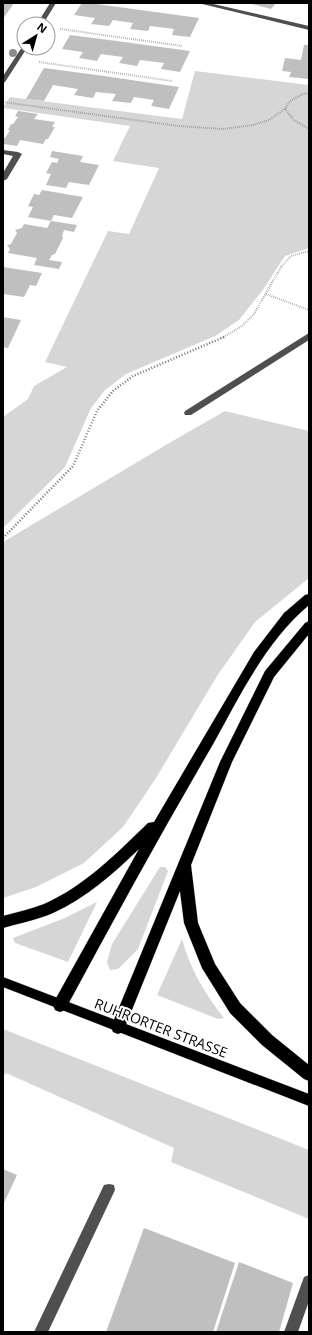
<svg xmlns="http://www.w3.org/2000/svg" width="312" height="1335" font-family="'Open Sans',sans-serif">
<style>
.green{fill:#d6d6d6}
.building{fill:#bfbfbf}
.lines{fill:none;stroke-linecap:round;stroke-linejoin:round}
.major-casing{stroke:#dbdbdb;stroke-width:1}
.highway-casing{stroke:#dbdbdb;stroke-width:1}
.path-far1{stroke:#717171;stroke-width:2;stroke-dasharray:0.5 1.5;stroke-linecap:butt}
.path{stroke:#717171;stroke-width:2.5;stroke-dasharray:1 2;stroke-linecap:butt}
.minor{fill:#4f4f4f;fill-rule:evenodd}
.major{fill:#000;fill-rule:evenodd}
.highway{fill:#000;fill-rule:evenodd}
.tree{fill:#8c8c8c}
.labels{text-anchor:middle;stroke-width:4;stroke-linejoin:round;paint-order:stroke}
.near-street-label{font-size:14px;fill:#000;stroke:#fff}
</style>
<rect width="100%" height="100%" fill="#fff"/>
<g class="green">
<path d="M195,71L309,85V248L285,256L262,291L239,320L215,336L126,374L105,390L91,408L65,467L3,528V417L28,399L34,386L67,367L45,362L108,231L129,234L159,168L113,161L130,126L3,108L10,97L182,119Z"/>
<path d="M225,411L309,431V578L255,622L217,676L156,778L123,827L84,863L36,887L3,898V542L171,442Z"/>
<path d="M160,867H165L168,871L138,949L118,969L110,970L107,962L112,944Z"/>
<path d="M97,902L68,962L15,943L13,938L65,918Z"/>
<path d="M182,939C190,969 205,994 224,1018L218,1019L157,995Z"/>
<path d="M3,1029L309,1150V1219L171,1162L174,1148L6,1073L3,1076Z"/>
</g>
<g class="building">
<path d="M3,3H14L3,19Z"/>
<path d="M82,3H89L199,18L190,37L172,35L174,29L150,26L148,31L130,29L133,23L113,20L109,26L91,24L95,18L74,15Z"/>
<path d="M248,3H276L271,9Z"/>
<path d="M70,35L109,40L190,51L180,72L161,69L164,63L140,60L137,66L119,63L123,57L101,54L97,61L79,58L83,52L62,49Z"/>
<path d="M304,45H309V79L289,77L291,72L282,71L285,58L301,60Z"/>
<path d="M44,68L104,76L179,87L169,109L151,106L154,100L134,97L131,103L112,101L116,94L96,92L93,98L74,95L78,89L53,85L44,101L26,99Z"/>
<path d="M18,111L38,114L34,119L55,122L52,127H55L48,139H46L43,144L20,140L17,146L3,144V138H5L10,130H8L11,124H13L18,117L15,116Z"/>
<path d="M52,151L83,156L80,162L99,165L89,185L69,182L66,188L46,185L51,174L46,173L52,162L57,163L59,159L50,157Z"/>
<path d="M42,190L83,197L72,218L54,215L51,221L28,217L33,207L28,206L34,194L39,195Z"/>
<path d="M51,221L77,225L74,232L64,230L62,236L63,238L55,254L52,255L49,260L62,262L59,269L34,265L37,258L8,253L10,249L7,245L11,244L17,233L15,230L22,228L24,224L47,228Z"/>
<path d="M3,267L42,273L36,286L30,285L24,297L3,294Z"/>
<path d="M3,317L21,320L8,348L3,347Z"/>
<path d="M3,1169L17,1175L3,1205Z"/>
<path d="M144,1228L235,1263L213,1332H106Z"/>
<path d="M239,1262L293,1283L279,1332H216Z"/>
</g>
<g class="lines">
<g class="major-casing">
<path id="major" d="M3,977L309,1094V1106L3,987Z"/>
</g>
<g class="highway-casing">
<g id="highway">
<path d="M309,594V605C265,642 240,696 212,746C161,833 113,921 65,1010L60,1012L55,1010L53,1005L55,1000L139,849C113,874 86,898 53,913C37,920 20,923 3,928V916C17,912 31,909 44,904C85,886 117,853 148,823L154,822L254,652L284,613L305,595Z"/>
<path d="M309,621V634L274,677L232,762L191,865L198,923L215,964L240,1003L272,1035L309,1065V1081L304,1079L262,1045L230,1013L202,968L184,923L180,891L123,1032L118,1034L113,1032L111,1027L220,762L265,671L305,623Z"/>
</g>
</g>
<g class="path-far1">
<path d="M60,29L182,46"/>
<path d="M39,62L172,81"/>
<path d="M3,102L178,126L223,129L253,125L269,120L285,109L290,101L303,94L309,93"/>
<path d="M285,109L294,120L309,129"/>
<path d="M266,294L309,310"/>
<path d="M222,338L242,326L254,314L281,267L291,256L309,251"/>
</g>
<path class="path" d="M3,538L73,466L97,411L113,391L133,376L224,337"/>
<g class="minor">
<path d="M50,3H56L43,24H37Z"/>
<path d="M198,3H209L309,26V30Z"/>
<path d="M24,46V48H27L5,82L3,83V76L22,47Z"/>
<path d="M3,150L18,152L22,154L7,179L3,181V173L13,156L3,154Z"/>
<path d="M309,333V340L191,415H185L184,413L185,411Z"/>
<path d="M109,1184L114,1185L115,1190L48,1332H34L104,1185Z"/>
<path d="M309,1275V1301L298,1332H284L304,1277Z"/>
</g>
<use href="#major" class="major"/>
<use href="#highway" class="highway"/>
</g>
<circle class="tree" cx="13" cy="53" r="4"/>
<g class="labels">
<g class="near-street-label">
<text transform="translate(161 1028) rotate(21)" y="5">RUHRORTER STRASSE</text>
</g>
</g>
<rect width="312" height="1335" fill="none" stroke="#000000" stroke-width="8"/>
<g transform="translate(36 36) rotate(37)"><circle r="19" fill="#ffffff" stroke="#999999"/>
<path d="M0-3L7 15L0 10L-7 15Z" fill="#000000"/>
<text y="-6" font-size="11" font-weight="bold" text-anchor="middle" fill="#000000">N</text>
</g>
</svg>
